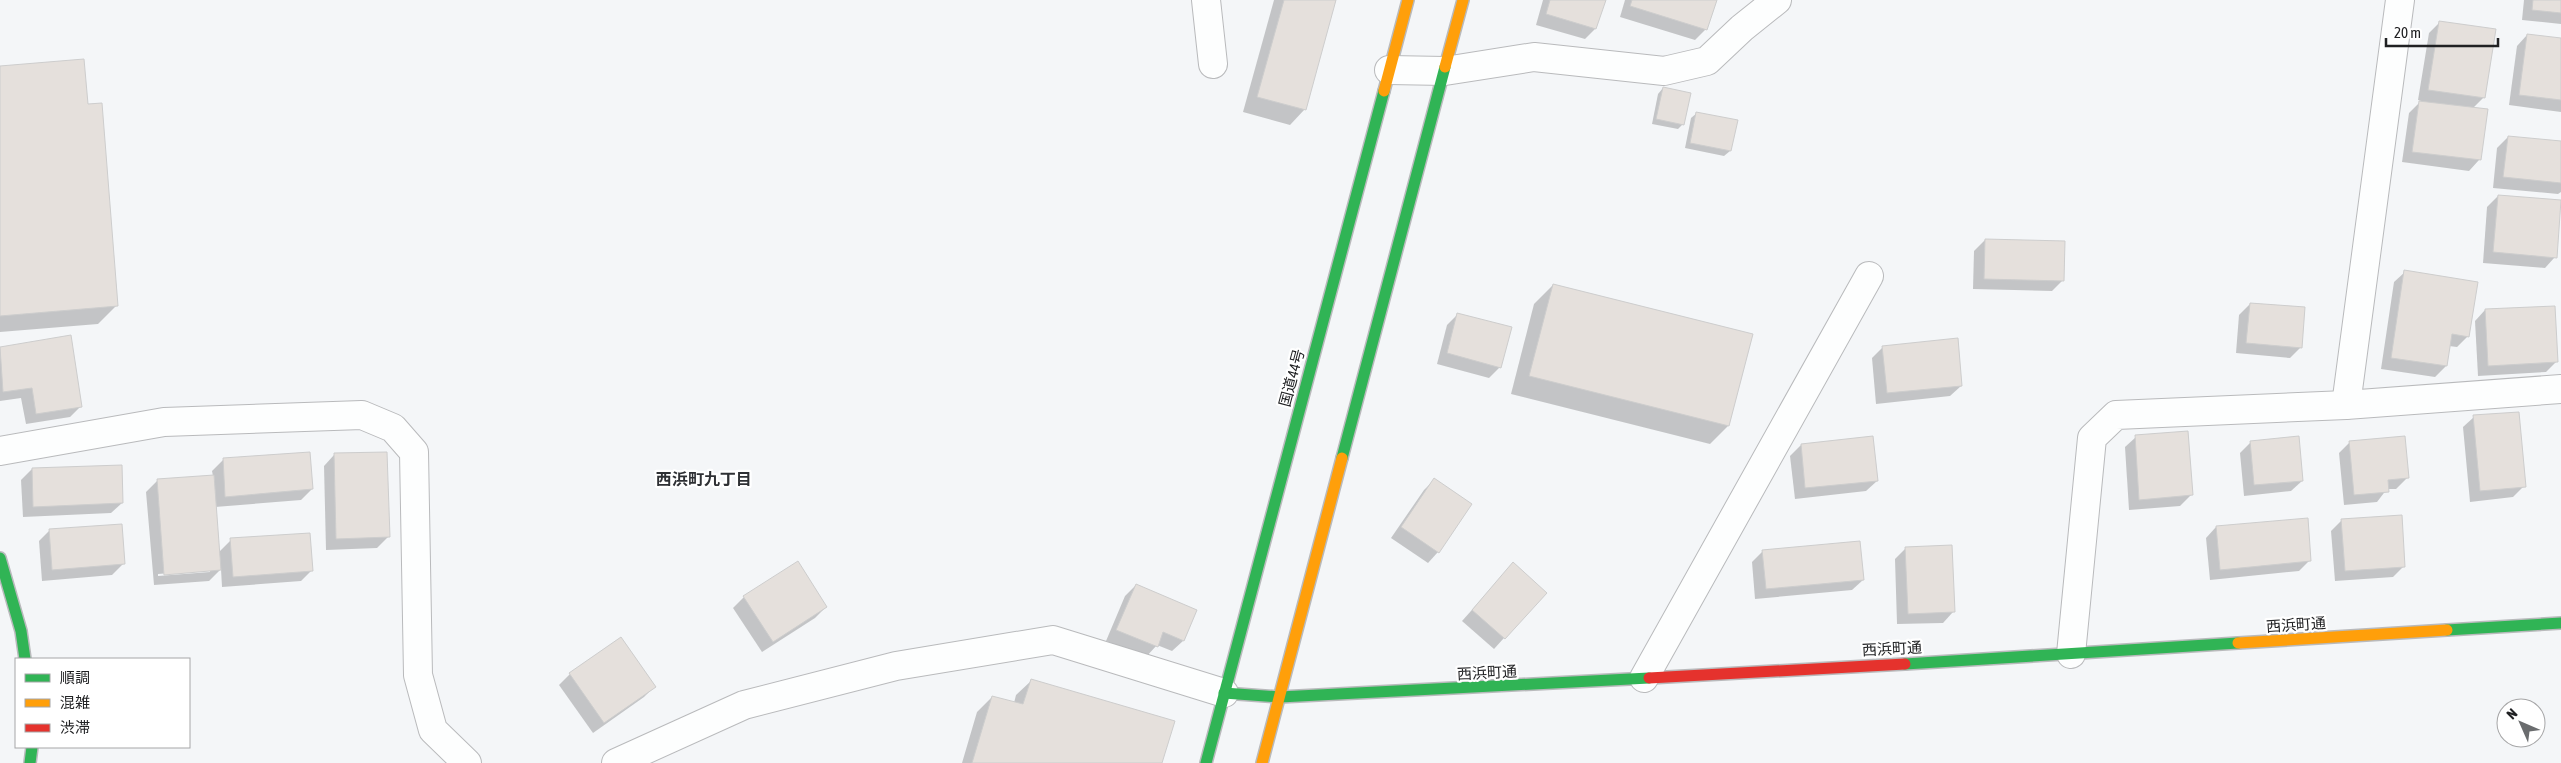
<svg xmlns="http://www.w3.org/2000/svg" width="2561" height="763" font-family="'Asap Condensed','Noto Sans JP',sans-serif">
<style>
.shadow{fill:#0003;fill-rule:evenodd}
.building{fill:#e5e0dc;stroke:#cdcdcd}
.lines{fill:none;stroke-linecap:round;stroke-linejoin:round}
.street-casing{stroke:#b9babc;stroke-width:30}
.fast-casing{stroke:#b9babc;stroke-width:14}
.slow-casing{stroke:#b9babc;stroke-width:14}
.jam-casing{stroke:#b9babc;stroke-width:14}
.street{stroke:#fdfefe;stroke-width:28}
.fast{stroke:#30b455;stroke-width:11}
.slow{stroke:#ff9f0a;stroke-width:11}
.jam{stroke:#e5322d;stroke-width:11}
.labels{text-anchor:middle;stroke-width:4.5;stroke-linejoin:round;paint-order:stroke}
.street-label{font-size:15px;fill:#202123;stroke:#fff}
.neighbourhood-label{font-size:16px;font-weight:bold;fill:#2e3034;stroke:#fff}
</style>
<rect width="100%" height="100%" fill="#f4f6f8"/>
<g class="shadow">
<path d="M1274,0H1335L1305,109L1290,125L1243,112Z"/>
<path d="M1543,0H1604L1595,29L1585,39L1536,25Z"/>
<path d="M1625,0H1715L1706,29L1695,40L1620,17Z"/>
<path d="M2524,0H2561V24L2522,20Z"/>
<path d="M2440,22L2484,97L2472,109L2486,110L2479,160L2469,171L2402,162L2409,113L2421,101L2418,100L2429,33Z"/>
<path d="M2527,35L2561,39V112L2509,105L2517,46Z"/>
<path d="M0,68L86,106L117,305L98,324L0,332Z"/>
<path d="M1663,88L1683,124L1678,129L1652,124L1658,94Z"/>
<path d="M1697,113L1730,151L1724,156L1685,148L1691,118Z"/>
<path d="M2508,137L2561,142V192L2558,194L2493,188L2497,148Z"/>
<path d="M2498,196L2555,257L2545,268L2483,263L2487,207Z"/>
<path d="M1985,240L2063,280L2052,291L1973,289L1974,251Z"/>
<path d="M2405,272L2468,336L2457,347L2449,346L2446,366L2435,377L2381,369L2394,282Z"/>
<path d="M1553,285L1728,426L1710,444L1511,394L1534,304Z"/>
<path d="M2250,304L2301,347L2290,358L2236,353L2239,315Z"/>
<path d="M2485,310L2557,361L2546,372L2478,376L2475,321Z"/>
<path d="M1458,314L1500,367L1489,378L1437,364L1447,325Z"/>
<path d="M70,336L81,406L70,417L26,424L21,398L0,401V348Z"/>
<path d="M1883,347L1961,386L1950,396L1876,404L1872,358Z"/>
<path d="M2474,417L2524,486L2513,497L2470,502L2463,427Z"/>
<path d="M2136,437L2191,495L2180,506L2129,510L2125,447Z"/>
<path d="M2251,442L2302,481L2291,491L2244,496L2240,453Z"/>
<path d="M2350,442L2407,478L2396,489H2387L2377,502L2344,505L2339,453Z"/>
<path d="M1801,445L1877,481L1866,491L1795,499L1790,456Z"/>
<path d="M334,455L388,537L377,548L326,550L324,466Z"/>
<path d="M223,460L312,489L301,500L215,507L219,552L231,540L312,570L301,581L222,587L221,569L209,581L154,585L146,492L157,481L213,476L212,471ZM210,570V572L158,576V574Z"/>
<path d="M32,469L122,503L111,513L23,517L21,480Z"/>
<path d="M1434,480L1438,552L1428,563L1391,538L1424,490Z"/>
<path d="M2342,520L2404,566L2393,577L2335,581L2331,531Z"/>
<path d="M2216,527L2310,560L2299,571L2210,580L2206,538Z"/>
<path d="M50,530L123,564L112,575L42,581L39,541Z"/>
<path d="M1906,548L1953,612L1943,623L1897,624L1895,559Z"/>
<path d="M1763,551L1863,580L1852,590L1755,599L1752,562Z"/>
<path d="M1513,564L1545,593L1494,649L1462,621Z"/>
<path d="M1136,585L1183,641L1172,651L1157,645L1146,657L1106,641L1125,596Z"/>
<path d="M744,597L826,607L815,618L762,652L733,608Z"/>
<path d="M570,674L655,686L644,697L593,733L559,685Z"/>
<path d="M1032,680L1161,763H962L977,712L992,697L1014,703L1016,695Z"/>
</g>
<g class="building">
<path d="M1284,0H1336L1306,110L1257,97Z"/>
<path d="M1550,0H1606L1596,29L1546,14Z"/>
<path d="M1632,0H1717L1707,30L1630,6Z"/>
<path d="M2533,0H2561V13L2532,10Z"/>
<path d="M2439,21L2496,29L2485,98L2428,90Z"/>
<path d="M2527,34L2561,38V100L2519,95Z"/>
<path d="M84,59L88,104L102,103L118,306L0,316V66Z"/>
<path d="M1663,87L1691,93L1684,125L1656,119Z"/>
<path d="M2419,101L2488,109L2481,160L2412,152Z"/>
<path d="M1696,112L1738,120L1731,151L1690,143Z"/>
<path d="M2508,136L2561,141V183L2503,177Z"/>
<path d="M2498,195L2561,200L2557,258L2493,252Z"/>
<path d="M1985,239L2065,241L2064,281L1984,279Z"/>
<path d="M2404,270L2478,282L2469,337L2452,334L2447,366L2391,358Z"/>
<path d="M1553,284L1753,334L1729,426L1529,376Z"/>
<path d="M2250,303L2305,307L2302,348L2246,343Z"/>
<path d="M2555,306L2558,362L2488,366L2485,309Z"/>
<path d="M1457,313L1512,327L1501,368L1447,353Z"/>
<path d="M71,335L82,407L36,414L32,388L3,392L0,347Z"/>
<path d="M1958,338L1962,386L1887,393L1882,346Z"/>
<path d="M2519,412L2526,487L2480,491L2473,415Z"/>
<path d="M2188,431L2193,495L2139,500L2135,435Z"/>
<path d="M1873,436L1878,481L1805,488L1801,444Z"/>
<path d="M2299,436L2303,481L2254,485L2250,441Z"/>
<path d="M2405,436L2409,478L2388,480L2389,492L2354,495L2349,441Z"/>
<path d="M310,452L313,489L225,497L223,458Z"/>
<path d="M387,452L390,537L336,539L334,453Z"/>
<path d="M122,465L123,503L33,507L32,468Z"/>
<path d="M214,475L221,570L164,575L157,479Z"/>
<path d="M1434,478L1472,504L1439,553L1401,527Z"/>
<path d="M2402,515L2405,567L2345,571L2341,519Z"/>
<path d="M2308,518L2311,561L2220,570L2216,526Z"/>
<path d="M122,524L125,564L52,570L49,529Z"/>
<path d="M310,533L313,571L233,577L230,538Z"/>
<path d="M1860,541L1864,580L1766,589L1762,550Z"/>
<path d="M1952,545L1955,612L1908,614L1905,547Z"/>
<path d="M798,561L827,607L773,642L743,596Z"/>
<path d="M1513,562L1547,593L1505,639L1472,610Z"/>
<path d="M1136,584L1197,610L1184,641L1163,632L1158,647L1116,630Z"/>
<path d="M621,637L656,687L604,723L569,673Z"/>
<path d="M1031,679L1175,721L1162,763H972L992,696L1023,704Z"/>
</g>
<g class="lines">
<g class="street-casing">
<g id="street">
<path d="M1206,0L1213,64"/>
<path d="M1389,70L1445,71L1534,57L1664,71L1707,61L1742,28L1777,0"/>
<path d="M2346,405L2400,0"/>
<path d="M0,451L164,422L362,415L393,428L414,452L418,675L433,730L467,763"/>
<path d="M2071,654L2092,438L2116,415L2346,405L2561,389"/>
<path d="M1644,678L1869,276"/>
<path d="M616,763L744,705L896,666L1053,640L1224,693"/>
</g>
</g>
<g class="fast-casing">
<g id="fast">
<path d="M1342,458L1445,67"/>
<path d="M0,558L21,631L25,659"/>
<path d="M2447,630L2561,623"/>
<path d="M1905,664L2238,643"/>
<path d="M1224,693L1280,697L1649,678"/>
<path d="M30,763L32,747"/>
<path d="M1206,763L1384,91"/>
</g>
</g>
<g class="slow-casing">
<g id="slow">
<path d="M1445,67L1463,0"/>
<path d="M1384,91L1408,0"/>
<path d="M2238,643L2447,630"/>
<path d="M1262,763L1342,458"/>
</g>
</g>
<g class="jam-casing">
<path id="jam" d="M1649,678L1905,664"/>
</g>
<use href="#street" class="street"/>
<use href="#fast" class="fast"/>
<use href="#slow" class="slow"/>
<use href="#jam" class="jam"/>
</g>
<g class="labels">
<g class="street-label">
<text transform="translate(1292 378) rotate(-75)" y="5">国道44号</text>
<text transform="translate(2296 625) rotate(-4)" y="5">西浜町通</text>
<text transform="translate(1892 649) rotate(-3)" y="5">西浜町通</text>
<text transform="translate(1487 673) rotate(-3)" y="5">西浜町通</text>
</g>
<g class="neighbourhood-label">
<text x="704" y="485">西浜町九丁目</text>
</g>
</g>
<rect x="15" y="658" width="175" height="90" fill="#ffffff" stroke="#a6a6a7"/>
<rect x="25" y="674" width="25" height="8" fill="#30b455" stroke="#a6a6a7"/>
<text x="60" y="683" font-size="15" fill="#202123">順調</text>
<rect x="25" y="699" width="25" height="8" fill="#ff9f0a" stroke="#a6a6a7"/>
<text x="60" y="708" font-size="15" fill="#202123">混雑</text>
<rect x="25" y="724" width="25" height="8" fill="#e5322d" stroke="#a6a6a7"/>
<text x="60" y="733" font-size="15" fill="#202123">渋滞</text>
<g transform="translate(2521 723) rotate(315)"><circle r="24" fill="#ffffff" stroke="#a6a6a7"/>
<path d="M0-4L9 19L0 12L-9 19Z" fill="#6a6c6e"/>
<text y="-8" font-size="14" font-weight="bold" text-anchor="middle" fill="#202123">N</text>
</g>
<path d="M2386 38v8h112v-8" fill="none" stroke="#202123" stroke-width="2.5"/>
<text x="2394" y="38" font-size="15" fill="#202123" stroke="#ffffff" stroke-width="4" paint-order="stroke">20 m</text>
</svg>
